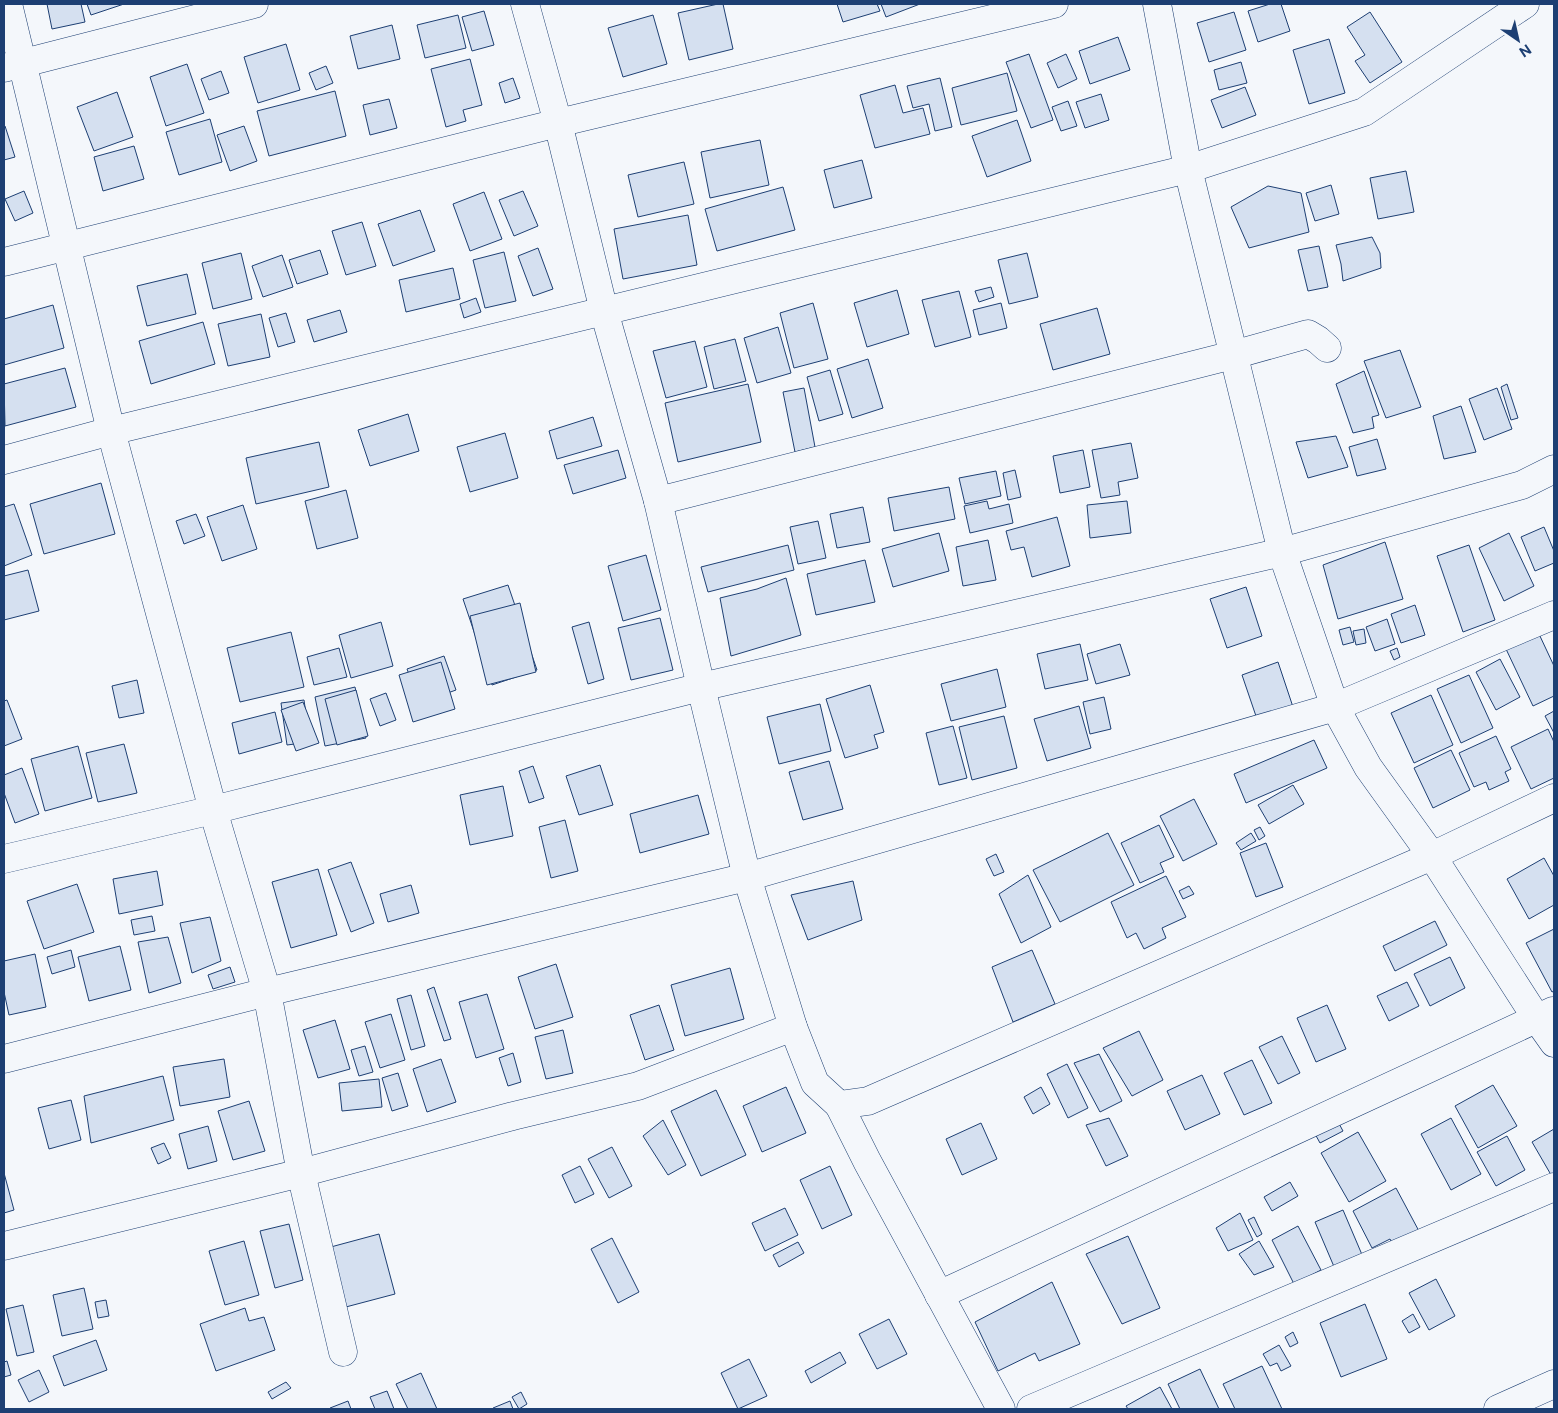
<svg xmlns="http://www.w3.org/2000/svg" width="1558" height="1413" font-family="'Public Sans',sans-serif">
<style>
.building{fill:#d5e0f0;stroke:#1d3f73}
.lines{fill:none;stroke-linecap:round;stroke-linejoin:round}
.minor-casing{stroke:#1d3f73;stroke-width:29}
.minor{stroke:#f4f7fb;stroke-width:28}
</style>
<rect width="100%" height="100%" fill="#f4f7fb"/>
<g class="building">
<path d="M47,4H81L85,22L52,29Z"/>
<path d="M87,4H124L91,15Z"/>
<path d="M718,4H723L733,49L689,60L678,13Z"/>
<path d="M837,4H877L880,11L843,22Z"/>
<path d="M881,4H920L886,17Z"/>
<path d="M1270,4H1281L1290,31L1258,42L1248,11Z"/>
<path d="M484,11L494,45L472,51L462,17Z"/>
<path d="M1234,12L1246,50L1209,62L1197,23Z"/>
<path d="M1370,12L1402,62L1370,83L1355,61L1365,55L1347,27Z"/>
<path d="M458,15L466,48L425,58L417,25Z"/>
<path d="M653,15L667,64L623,77L608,28Z"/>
<path d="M392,25L400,59L358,69L350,36Z"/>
<path d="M1118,37L1130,70L1090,84L1079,51Z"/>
<path d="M1329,39L1345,93L1309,104L1293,50Z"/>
<path d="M286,44L300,90L258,103L244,57Z"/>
<path d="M1029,54L1053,120L1031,128L1006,62Z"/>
<path d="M1066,54L1077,79L1058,88L1047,63Z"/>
<path d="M470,59L482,105L463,110L466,121L446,127L431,69Z"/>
<path d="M1241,62L1247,83L1219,90L1214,70Z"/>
<path d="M187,64L204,113L166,126L150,77Z"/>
<path d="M326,66L333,83L316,90L309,73Z"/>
<path d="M221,71L229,93L209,100L201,79Z"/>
<path d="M1007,73L1017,111L961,125L952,88Z"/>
<path d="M513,78L520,98L505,103L499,83Z"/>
<path d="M940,78L952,127L935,131L929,104L913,108L907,86Z"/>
<path d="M895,85L903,113L923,108L930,134L875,148L860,95Z"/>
<path d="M1245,87L1256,115L1222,128L1211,100Z"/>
<path d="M335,91L346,136L269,156L257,111Z"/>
<path d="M117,92L133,137L94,151L77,107Z"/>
<path d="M1101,94L1109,120L1085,128L1076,102Z"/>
<path d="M389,99L397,128L370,135L363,105Z"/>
<path d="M1068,101L1077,126L1061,131L1052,107Z"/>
<path d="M210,119L222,162L179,175L166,132Z"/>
<path d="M1017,120L1031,161L987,177L972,136Z"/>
<path d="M4,126H5L15,157L4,160Z"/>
<path d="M244,126L257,161L230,171L217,135Z"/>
<path d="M760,140L769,185L710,198L701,152Z"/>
<path d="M134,146L144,179L103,191L94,157Z"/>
<path d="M862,160L872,198L834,208L824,170Z"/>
<path d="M684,162L694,204L638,217L628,175Z"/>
<path d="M1406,171L1414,212L1378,219L1370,178Z"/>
<path d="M1331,185L1339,214L1315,221L1306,193Z"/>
<path d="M1268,186L1301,193L1309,232L1249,248L1231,207Z"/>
<path d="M783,187L795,230L717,251L705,209Z"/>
<path d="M24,191L33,213L15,221L5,199Z"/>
<path d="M523,191L538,226L514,236L499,200Z"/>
<path d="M484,192L502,239L470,251L453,204Z"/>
<path d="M420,210L435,251L393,266L378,224Z"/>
<path d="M688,215L697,265L623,279L614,229Z"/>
<path d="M362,222L376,266L346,275L332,231Z"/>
<path d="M1372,237L1380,253L1381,268L1343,281L1341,264L1336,245Z"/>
<path d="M1319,246L1328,287L1308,291L1298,250Z"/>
<path d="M538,248L553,289L533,296L518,256Z"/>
<path d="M320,250L328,274L297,284L289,260Z"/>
<path d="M504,252L516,301L485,308L473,260Z"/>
<path d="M241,253L252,299L213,309L202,263Z"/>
<path d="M1027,253L1038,297L1009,304L998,260Z"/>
<path d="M282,255L293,287L263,297L252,266Z"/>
<path d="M453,268L460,299L406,312L399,280Z"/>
<path d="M187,274L196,314L147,326L137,286Z"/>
<path d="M991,287L994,297L979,302L975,291Z"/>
<path d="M897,290L909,334L867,347L854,303Z"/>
<path d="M959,291L971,337L935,347L922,300Z"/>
<path d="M476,298L481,312L464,318L460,304Z"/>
<path d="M813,303L828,359L794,368L780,313Z"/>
<path d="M1001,303L1007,328L979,335L973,310Z"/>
<path d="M53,305L64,348L4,365V319Z"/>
<path d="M1097,308L1110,354L1053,370L1040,324Z"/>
<path d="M340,310L347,332L314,342L307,320Z"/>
<path d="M286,313L295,342L278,347L269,318Z"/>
<path d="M261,314L270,357L228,366L218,324Z"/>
<path d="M203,322L215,364L151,384L139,341Z"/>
<path d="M778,327L791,373L757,383L744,338Z"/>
<path d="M735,339L746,381L714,389L704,347Z"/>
<path d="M695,341L707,387L666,398L653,351Z"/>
<path d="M1400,350L1421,407L1386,418L1364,361Z"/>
<path d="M868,359L883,408L852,418L837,369Z"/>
<path d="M65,368L76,407L5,426L4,384Z"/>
<path d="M830,370L843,414L819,421L807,377Z"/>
<path d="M1364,371L1379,415L1372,417L1374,428L1353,433L1336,384Z"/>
<path d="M748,384L761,442L678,462L665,403Z"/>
<path d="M1507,384L1518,418L1511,420L1501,387Z"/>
<path d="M804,388L815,447L795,452L783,392Z"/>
<path d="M1497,388L1512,429L1484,440L1469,399Z"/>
<path d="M1461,406L1476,452L1444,459L1433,416Z"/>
<path d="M408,414L419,451L370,466L358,430Z"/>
<path d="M593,417L602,446L557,459L549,431Z"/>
<path d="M505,433L518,478L470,492L457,447Z"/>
<path d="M1336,436L1348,467L1308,478L1296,442Z"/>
<path d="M1377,439L1386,469L1357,476L1349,447Z"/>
<path d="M319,442L329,487L256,504L246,458Z"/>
<path d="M1131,443L1138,478L1118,482L1120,495L1101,498L1092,450Z"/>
<path d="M618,450L626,478L573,494L564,465Z"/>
<path d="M1083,450L1090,487L1060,493L1053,456Z"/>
<path d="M1015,470L1021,497L1008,500L1003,473Z"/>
<path d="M996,471L1001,496L965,504L959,478Z"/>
<path d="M101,483L115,534L44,554L30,504Z"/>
<path d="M949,487L955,519L894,531L888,498Z"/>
<path d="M346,490L358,538L317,549L305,501Z"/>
<path d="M987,501L989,509L1009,504L1013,523L970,533L964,506Z"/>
<path d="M1127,501L1131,533L1090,538L1087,505Z"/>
<path d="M14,504L32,555L4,566V507Z"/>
<path d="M243,505L257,549L222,561L207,517Z"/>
<path d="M863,507L870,542L837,548L830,514Z"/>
<path d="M196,514L205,536L184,544L176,521Z"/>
<path d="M1057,517L1070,566L1032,577L1024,547L1011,550L1006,531Z"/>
<path d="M818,521L826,558L798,564L790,527Z"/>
<path d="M1544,527L1554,551V563L1535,571L1521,537Z"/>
<path d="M939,533L949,571L893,587L882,549Z"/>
<path d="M1509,533L1534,586L1504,601L1479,548Z"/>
<path d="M988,540L996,580L963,586L956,547Z"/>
<path d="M1385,542L1403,599L1338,619L1323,565Z"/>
<path d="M788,545L794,570L708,592L701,567Z"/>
<path d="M1469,545L1495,620L1463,632L1437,556Z"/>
<path d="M646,555L661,610L623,621L608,566Z"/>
<path d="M865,560L875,602L816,615L807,574Z"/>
<path d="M28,570L39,611L4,620V576Z"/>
<path d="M786,578L801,635L731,656L720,598L757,589Z"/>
<path d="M508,585L537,670L492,685L463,599Z"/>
<path d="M1246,587L1262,636L1227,648L1210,599Z"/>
<path d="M520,603L536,672L487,685L470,616Z"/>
<path d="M1415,605L1425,635L1401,643L1391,614Z"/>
<path d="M660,618L673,670L631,680L618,628Z"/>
<path d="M1387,619L1395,644L1375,651L1366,627Z"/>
<path d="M381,622L393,666L351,678L339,635Z"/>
<path d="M589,622L604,679L588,684L572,627Z"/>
<path d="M1350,627L1354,642L1343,645L1339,630Z"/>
<path d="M1364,629L1366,643L1356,645L1353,631Z"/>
<path d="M291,632L304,687L240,702L227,648Z"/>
<path d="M1539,634L1554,666V696L1533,706L1506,649Z"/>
<path d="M1080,644L1088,680L1045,689L1037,654Z"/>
<path d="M1120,644L1130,675L1096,684L1087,654Z"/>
<path d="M339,648L347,677L314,685L307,657Z"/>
<path d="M1397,648L1400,657L1394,660L1390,651Z"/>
<path d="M444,656L456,690L420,703L407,669Z"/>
<path d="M1500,659L1520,697L1496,710L1476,672Z"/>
<path d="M441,662L455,709L413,722L399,675Z"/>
<path d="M1278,662L1294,710L1258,722L1242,675Z"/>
<path d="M997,669L1006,707L951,721L941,684Z"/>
<path d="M1469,675L1493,728L1461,743L1437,689Z"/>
<path d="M137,680L144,713L119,718L112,686Z"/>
<path d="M870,685L884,732L874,735L878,748L845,758L826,699Z"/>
<path d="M355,687L366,738L325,746L315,697Z"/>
<path d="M356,690L368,736L337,745L325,699Z"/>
<path d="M386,693L396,720L380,726L370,699Z"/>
<path d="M1431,695L1453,745L1414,763L1391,713Z"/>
<path d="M1104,697L1111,729L1090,734L1083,702Z"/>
<path d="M7,700L22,739L4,746V701Z"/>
<path d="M304,700L310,742L287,745L281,703Z"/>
<path d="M303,702L319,743L296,751L281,710Z"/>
<path d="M820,704L831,751L779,764L767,717Z"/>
<path d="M1079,706L1091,748L1047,761L1034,719Z"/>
<path d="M1554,711V733L1545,716Z"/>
<path d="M275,712L282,742L239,754L232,723Z"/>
<path d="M1004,716L1017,768L972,780L959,727Z"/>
<path d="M953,726L967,778L939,785L926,733Z"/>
<path d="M1548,729L1554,742V778L1531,789L1511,747Z"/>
<path d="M1496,736L1511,769L1505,772L1509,781L1489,790L1486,782L1474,787L1459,753Z"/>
<path d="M1314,740L1327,768L1246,803L1234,774Z"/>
<path d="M124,744L137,793L98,802L86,753Z"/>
<path d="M78,746L92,798L45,811L31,759Z"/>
<path d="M1451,750L1470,790L1433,808L1414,768Z"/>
<path d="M829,761L843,809L803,820L789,772Z"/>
<path d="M600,765L613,805L579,815L566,776Z"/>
<path d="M533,766L544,798L529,803L519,771Z"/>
<path d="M22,768L39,814L15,823L4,793V775Z"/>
<path d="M1293,785L1304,804L1269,824L1258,805Z"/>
<path d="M503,786L513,836L470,845L460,795Z"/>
<path d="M698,795L709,834L640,853L630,814Z"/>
<path d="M1194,799L1217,844L1183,861L1160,816Z"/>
<path d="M565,820L578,871L551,878L539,827Z"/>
<path d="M1159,825L1174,857L1160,863L1164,872L1140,883L1121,843Z"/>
<path d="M1260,827L1265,836L1259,840L1254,830Z"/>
<path d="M1108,833L1134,885L1060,922L1033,870Z"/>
<path d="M1251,833L1256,841L1241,850L1236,843Z"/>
<path d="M1266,843L1283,887L1256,897L1240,853Z"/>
<path d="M996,854L1004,872L994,876L986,859Z"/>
<path d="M1544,858L1554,876V905L1529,919L1507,879Z"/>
<path d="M351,862L374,923L351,932L328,870Z"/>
<path d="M318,869L337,935L291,948L272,882Z"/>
<path d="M157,871L163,905L119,914L113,879Z"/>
<path d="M1028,875L1051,927L1021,943L999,894Z"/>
<path d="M1166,876L1186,917L1162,928L1166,938L1144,949L1136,933L1127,938L1111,902Z"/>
<path d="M853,881L862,920L808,940L791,895Z"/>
<path d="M77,884L94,932L44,949L27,901Z"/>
<path d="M411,885L419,913L388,922L380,894Z"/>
<path d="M1189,886L1194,894L1183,899L1179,891Z"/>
<path d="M152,916L155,931L134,935L131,920Z"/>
<path d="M210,917L221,961L192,973L180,923Z"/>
<path d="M1435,921L1447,945L1395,971L1383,946Z"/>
<path d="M1554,929V991L1552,992L1526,943Z"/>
<path d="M168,937L181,983L149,993L138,942Z"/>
<path d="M120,946L131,990L89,1001L78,957Z"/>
<path d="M71,950L75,967L52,974L47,957Z"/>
<path d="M1032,950L1055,1004L1013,1022L992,967Z"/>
<path d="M35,954L46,1007L9,1015L4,992V961Z"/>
<path d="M1450,957L1465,988L1430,1006L1414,974Z"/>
<path d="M556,964L573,1017L535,1029L518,977Z"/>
<path d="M230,967L235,982L213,989L208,975Z"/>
<path d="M730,968L744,1019L685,1036L671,985Z"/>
<path d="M1407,982L1419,1006L1389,1021L1377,996Z"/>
<path d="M434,987L451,1039L444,1041L427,990Z"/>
<path d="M487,994L504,1049L476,1058L459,1002Z"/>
<path d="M411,995L425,1046L411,1050L397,999Z"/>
<path d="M659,1005L674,1050L645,1060L630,1015Z"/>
<path d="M1327,1005L1346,1049L1316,1062L1297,1018Z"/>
<path d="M391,1014L405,1060L380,1068L365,1022Z"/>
<path d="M335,1020L350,1069L318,1078L303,1030Z"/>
<path d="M563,1030L573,1073L546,1079L535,1037Z"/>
<path d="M1139,1031L1163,1080L1132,1096L1103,1048Z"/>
<path d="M1282,1036L1300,1073L1278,1084L1259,1047Z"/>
<path d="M365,1046L373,1072L359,1076L351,1050Z"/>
<path d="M513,1053L521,1082L508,1086L499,1058Z"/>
<path d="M1099,1054L1122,1101L1100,1112L1074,1063Z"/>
<path d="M224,1059L230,1097L180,1106L173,1067Z"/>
<path d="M441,1059L456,1102L427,1112L413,1069Z"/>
<path d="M1252,1060L1272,1103L1244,1115L1224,1073Z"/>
<path d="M1067,1064L1088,1108L1068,1118L1047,1074Z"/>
<path d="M398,1073L408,1106L392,1111L382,1078Z"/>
<path d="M1202,1075L1220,1114L1185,1130L1167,1091Z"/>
<path d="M163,1076L174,1120L91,1143L84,1096Z"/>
<path d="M379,1079L382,1107L342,1111L339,1083Z"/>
<path d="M1493,1085L1517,1126L1478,1148L1455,1106Z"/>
<path d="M786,1087L806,1133L762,1152L743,1106Z"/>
<path d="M1041,1087L1050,1104L1033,1114L1024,1097Z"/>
<path d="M716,1090L746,1155L701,1176L671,1111Z"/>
<path d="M71,1100L81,1140L49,1149L38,1108Z"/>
<path d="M249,1101L265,1151L233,1160L218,1111Z"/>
<path d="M1109,1118L1128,1156L1106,1166L1086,1125Z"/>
<path d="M1451,1118L1481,1174L1451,1190L1421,1134Z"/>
<path d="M663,1120L686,1165L668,1175L643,1136Z"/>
<path d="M1337,1120L1343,1131L1320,1143L1314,1132Z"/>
<path d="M981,1123L997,1159L962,1175L946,1139Z"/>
<path d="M208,1126L217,1161L188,1169L179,1134Z"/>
<path d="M1554,1129V1180L1532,1142Z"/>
<path d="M1358,1132L1386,1181L1349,1202L1321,1153Z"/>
<path d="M1507,1136L1525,1170L1496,1186L1477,1152Z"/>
<path d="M164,1143L171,1158L158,1164L151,1148Z"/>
<path d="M612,1147L632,1186L609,1198L588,1159Z"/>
<path d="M580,1166L594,1194L575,1203L562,1175Z"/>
<path d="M830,1166L852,1215L822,1229L800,1180Z"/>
<path d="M4,1173L14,1210L4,1213Z"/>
<path d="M1290,1182L1298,1196L1272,1211L1264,1197Z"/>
<path d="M1396,1188L1420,1233L1394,1247L1390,1239L1372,1248L1353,1211Z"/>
<path d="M785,1208L798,1235L765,1251L752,1223Z"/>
<path d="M1343,1210L1363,1257L1335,1269L1315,1222Z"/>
<path d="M1240,1213L1253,1240L1228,1251L1216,1228Z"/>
<path d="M1254,1217L1262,1234L1257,1237L1248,1220Z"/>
<path d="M289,1224L303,1280L275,1288L260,1231Z"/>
<path d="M1298,1226L1321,1270L1294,1284L1272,1240Z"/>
<path d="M379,1234L395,1294L342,1308L327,1248Z"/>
<path d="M1128,1236L1160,1308L1122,1324L1086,1254Z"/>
<path d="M612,1238L639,1292L618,1303L591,1249Z"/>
<path d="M244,1241L259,1295L225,1305L209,1251Z"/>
<path d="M1259,1241L1274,1267L1254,1275L1239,1254Z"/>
<path d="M798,1242L804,1253L779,1267L773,1255Z"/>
<path d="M1436,1279L1455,1316L1429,1330L1409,1293Z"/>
<path d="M1052,1282L1080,1344L1039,1361L1035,1353L998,1371L975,1322Z"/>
<path d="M84,1288L93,1329L62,1336L53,1295Z"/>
<path d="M106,1300L109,1316L98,1318L95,1302Z"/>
<path d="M1365,1304L1387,1359L1341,1377L1320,1323Z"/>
<path d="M23,1305L34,1352L17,1356L6,1309Z"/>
<path d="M245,1308L249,1321L264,1317L275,1350L216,1371L200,1324Z"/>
<path d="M1413,1314L1420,1327L1409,1333L1402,1321Z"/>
<path d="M889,1319L907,1354L877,1369L859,1334Z"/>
<path d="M1293,1332L1298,1343L1290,1347L1285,1337Z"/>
<path d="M96,1340L107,1370L64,1386L53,1356Z"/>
<path d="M1279,1345L1291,1366L1281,1371L1277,1363L1270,1366L1263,1354Z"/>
<path d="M840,1352L846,1363L811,1383L805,1371Z"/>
<path d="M749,1359L767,1396L738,1409L721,1373Z"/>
<path d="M7,1361L11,1375L4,1377V1362Z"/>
<path d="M1262,1366L1282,1409H1235L1223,1384Z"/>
<path d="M1200,1369L1219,1409H1180L1168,1384Z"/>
<path d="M39,1370L49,1392L29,1402L18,1380Z"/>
<path d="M421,1373L437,1409H408L396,1384Z"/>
<path d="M286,1382L291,1388L272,1399L268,1392Z"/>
<path d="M1160,1387L1172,1409H1128L1126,1406Z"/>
<path d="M387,1391L394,1409H375L370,1397Z"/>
<path d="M521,1392L527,1404L519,1409L512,1397Z"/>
<path d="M348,1401L351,1409H330V1408Z"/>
<path d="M510,1401L513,1409H494L493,1408Z"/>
</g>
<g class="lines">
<g class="minor-casing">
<g id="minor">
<path d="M8,4L111,431L213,810L267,992L301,1173L343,1352"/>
<path d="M525,4L558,123L604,311L658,501L701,687L747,877L793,1027L815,1083L839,1105L868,1101L1432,856L1554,798"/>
<path d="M1157,4L1188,169L1282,552L1335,707L1368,767L1432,856L1537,1019L1554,1043"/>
<path d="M4,68L254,4"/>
<path d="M4,262L558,123L1054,4"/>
<path d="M4,460L111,431L1188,169L1364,112L1525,4"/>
<path d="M658,501L1233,355L1308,334L1318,340L1327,348"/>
<path d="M4,859L213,810L701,687L1282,552L1522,485L1554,469"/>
<path d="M4,1059L267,992L747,877L1335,707L1554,615"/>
<path d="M839,1105L867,1161L1001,1409"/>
<path d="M4,1246L301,1173L513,1116L638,1086L793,1027"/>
<path d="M939,1295L1553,1011"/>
<path d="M1031,1409L1554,1187"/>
<path d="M1498,1409L1554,1384"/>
</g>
</g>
<use href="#minor" class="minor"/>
</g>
<rect width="1558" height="1413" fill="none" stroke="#1d3f73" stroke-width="10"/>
<g transform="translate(1518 40) rotate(146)" stroke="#f4f7fb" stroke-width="4" paint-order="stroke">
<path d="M0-4L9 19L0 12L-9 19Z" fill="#1d3f73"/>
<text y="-8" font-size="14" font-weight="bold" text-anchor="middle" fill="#1d3f73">N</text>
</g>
</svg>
